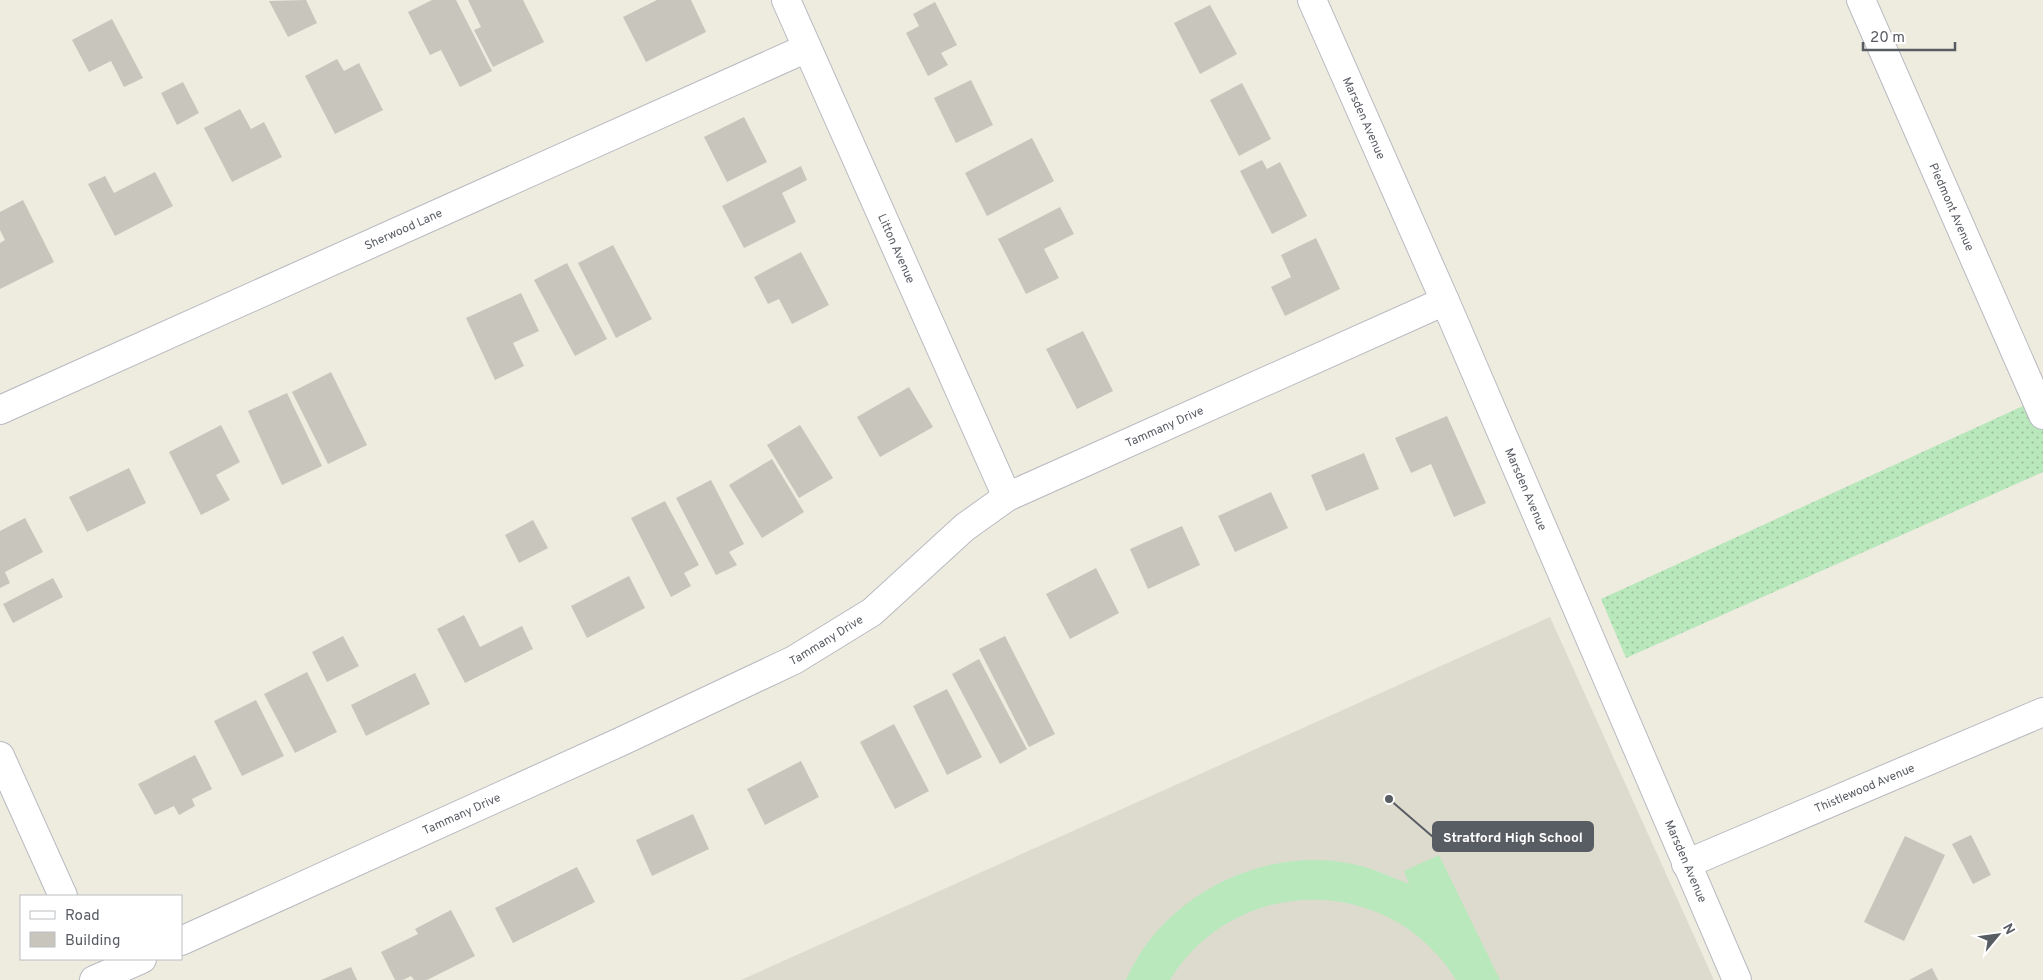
<svg xmlns="http://www.w3.org/2000/svg" width="2043" height="980" font-family="Overpass,sans-serif">
<style>
.education{fill:#dddbce}
.grass{fill:url(#grass-dots)}
.pitch{fill:#b9e8bc}
.building{fill:#c8c5bd}
.lines{fill:none;stroke-linecap:round;stroke-linejoin:round}
.street-casing{stroke:#b8bac1;stroke-width:30}
.street{stroke:#fff;stroke-width:28}
.labels{text-anchor:middle;stroke-width:4;stroke-linejoin:round;paint-order:stroke}
.street-label{font-size:12px;fill:#585c63;stroke:#fff}
.leader{fill:none;stroke:#585c63;stroke-width:2}
.callout-dot{fill:#585c63;stroke:#fff;stroke-width:2}
.callout{fill:#585c63;stroke:#585c63;stroke-width:2}
.callout-label{font-size:14px;text-anchor:middle;font-weight:bold;fill:#fff}
</style>
<defs>
<pattern id="grass-dots" width="8" height="8" patternUnits="userSpaceOnUse" patternTransform="scale(1.25)"><rect width="8" height="8" fill="#b9e8bc"/><path d="M2 2h.1M6 6h.1" fill="none" stroke="#99bf9c" stroke-width="1.8" stroke-linecap="round"/></pattern>
</defs>
<rect width="100%" height="100%" fill="#eeebdf"/>
<path class="education" d="M1550,617L1714,980H741Z"/>
<path class="grass" d="M2043,397V472L1626,658L1601,599Z"/>
<path class="pitch" d="M1439,855L1500,980H1456C1390,872 1235,874 1170,980H1126C1162,897 1259,847 1348,863C1370,867 1389,876 1409,884L1404,871Z"/>
<g class="building">
<path d="M306,0L317,23L288,37L269,1Z"/>
<path d="M432,0H456L492,71L460,87L441,50L430,55L408,12Z"/>
<path d="M468,0H523L544,42L493,67L474,30L481,27Z"/>
<path d="M657,0H691L706,32L646,62L623,17Z"/>
<path d="M935,2L957,45L941,53L948,65L928,76L906,33L919,26L913,14Z"/>
<path d="M1210,5L1237,54L1200,74L1174,23Z"/>
<path d="M112,19L143,78L124,87L111,61L89,72L72,40Z"/>
<path d="M337,59L344,71L359,63L383,110L335,134L305,76Z"/>
<path d="M971,80L993,125L956,143L934,98Z"/>
<path d="M183,82L199,113L177,125L161,93Z"/>
<path d="M1242,83L1271,139L1239,156L1210,100Z"/>
<path d="M240,109L251,129L264,122L282,157L232,182L204,128Z"/>
<path d="M744,117L767,162L727,182L704,137Z"/>
<path d="M1032,138L1054,181L987,216L965,173Z"/>
<path d="M1262,160L1267,169L1280,162L1307,216L1272,234L1240,171Z"/>
<path d="M801,166L807,180L782,193L796,222L744,248L722,206Z"/>
<path d="M155,172L173,206L115,236L88,184L105,176L114,193Z"/>
<path d="M23,200L54,262L0,289V243L5,240L0,230V212Z"/>
<path d="M1060,207L1074,234L1044,249L1059,278L1026,294L998,239Z"/>
<path d="M1316,238L1340,289L1285,316L1271,287L1291,277L1281,255Z"/>
<path d="M613,245L652,319L616,338L578,263Z"/>
<path d="M801,252L829,305L792,324L779,299L768,304L754,277Z"/>
<path d="M567,263L607,339L575,356L534,280Z"/>
<path d="M521,293L539,331L513,343L524,366L495,380L466,318Z"/>
<path d="M1083,331L1113,391L1077,409L1046,349Z"/>
<path d="M331,372L367,445L328,464L292,392Z"/>
<path d="M909,387L933,427L880,457L857,417Z"/>
<path d="M287,393L322,466L282,485L248,411Z"/>
<path d="M1447,416L1486,503L1454,517L1431,464L1411,473L1395,438Z"/>
<path d="M221,425L240,462L216,475L230,500L201,515L169,452Z"/>
<path d="M800,425L833,478L799,498L767,445Z"/>
<path d="M1364,453L1379,489L1326,511L1311,475Z"/>
<path d="M772,459L804,512L762,538L729,485Z"/>
<path d="M129,468L146,503L87,532L69,497Z"/>
<path d="M711,480L744,544L729,552L737,565L716,575L676,498Z"/>
<path d="M1271,492L1288,528L1235,552L1218,516Z"/>
<path d="M665,501L699,565L684,573L691,586L671,597L631,518Z"/>
<path d="M25,518L43,552L5,572L10,583L0,588V531Z"/>
<path d="M533,520L548,548L519,563L505,535Z"/>
<path d="M1182,526L1200,565L1148,589L1130,549Z"/>
<path d="M1096,568L1119,613L1070,639L1046,594Z"/>
<path d="M629,576L645,608L587,638L571,606Z"/>
<path d="M53,578L63,597L13,623L3,604Z"/>
<path d="M464,615L480,647L522,626L533,649L465,683L437,629Z"/>
<path d="M343,636L359,666L327,682L312,652Z"/>
<path d="M1005,636L1055,734L1029,747L979,649Z"/>
<path d="M979,659L1027,749L1000,764L952,674Z"/>
<path d="M307,672L337,732L295,753L264,694Z"/>
<path d="M415,673L430,704L366,736L351,705Z"/>
<path d="M947,689L982,757L947,775L913,706Z"/>
<path d="M256,700L284,756L242,776L214,721Z"/>
<path d="M894,724L929,791L895,809L860,742Z"/>
<path d="M195,755L212,789L192,799L195,806L179,815L174,806L155,815L138,784Z"/>
<path d="M801,761L819,797L765,825L747,789Z"/>
<path d="M693,814L709,849L652,876L636,840Z"/>
<path d="M1971,835L1991,875L1973,884L1952,844Z"/>
<path d="M1905,836L1945,855L1904,941L1864,922Z"/>
<path d="M577,867L595,902L513,943L495,908Z"/>
<path d="M451,910L475,956L427,980H414L411,976L403,980H395L381,952L418,934L415,929Z"/>
<path d="M351,967L357,980H321Z"/>
<path d="M1932,968L1938,980H1909Z"/>
</g>
<g class="lines">
<g class="street-casing">
<g id="street">
<path id="s1" d="M786,0L1007,497"/>
<path id="s2" d="M1312,0L1445,301L1737,980"/>
<path id="s3" d="M1861,0L2043,415"/>
<path id="s4" d="M0,410L807,48"/>
<path d="M0,756L63,896"/>
<path id="s5" d="M1686,864L2043,712"/>
<path id="s6" d="M181,941L620,742L794,660L872,612L965,527L1007,497L1445,301"/>
<path d="M94,980L142,959"/>
</g>
</g>
<use href="#street" class="street"/>
</g>
<g class="labels">
<g class="street-label">
<text dy="4" stroke="none"><textPath href="#s2" startOffset="129">Marsden Avenue</textPath></text>
<text dy="4" stroke="none"><textPath href="#s3" startOffset="226">Piedmont Avenue</textPath></text>
<text dy="4" stroke="none"><textPath href="#s4" startOffset="442">Sherwood Lane</textPath></text>
<text dy="4" stroke="none"><textPath href="#s1" startOffset="272">Litton Avenue</textPath></text>
<text dy="4" stroke="none"><textPath href="#s6" startOffset="1116">Tammany Drive</textPath></text>
<text dy="4" stroke="none"><textPath href="#s2" startOffset="534">Marsden Avenue</textPath></text>
<text dy="4" stroke="none"><textPath href="#s6" startOffset="712">Tammany Drive</textPath></text>
<text dy="4" stroke="none"><textPath href="#s5" startOffset="194">Thistlewood Avenue</textPath></text>
<text dy="4" stroke="none"><textPath href="#s6" startOffset="308">Tammany Drive</textPath></text>
<text dy="4" stroke="none"><textPath href="#s2" startOffset="939">Marsden Avenue</textPath></text>
</g>
</g>
<path class="leader" d="M1389 799L1433 837"/>
<circle class="callout-dot" cx="1389" cy="799" r="5"/>
<rect class="callout" x="1433" y="822" width="160" height="29" rx="5"/>
<g class="callout-label">
<text x="1513" y="842">Stratford High School</text>
</g>
<rect x="20" y="895" width="162" height="65" fill="#ffffff" stroke="#bcbec1"/>
<rect x="30" y="911" width="25" height="8" fill="#ffffff" stroke="#bcbec1"/>
<text x="65" y="920" font-size="15" fill="#585c63">Road</text>
<rect x="30" y="932" width="25" height="15" fill="#c8c5bd" stroke="#bcbec1"/>
<text x="65" y="945" font-size="15" fill="#585c63">Building</text>
<g transform="translate(1998 935) rotate(61)" stroke="#ffffff" stroke-width="4" paint-order="stroke">
<path d="M0-4L9 19L0 12L-9 19Z" fill="#585c63"/>
<text y="-8" font-size="14" font-weight="bold" text-anchor="middle" fill="#585c63">N</text>
</g>
<path d="M1863 42v8h92v-8" fill="none" stroke="#585c63" stroke-width="2.5"/>
<text x="1870" y="42" font-size="15" fill="#585c63" stroke="#ffffff" stroke-width="4" paint-order="stroke">20 m</text>
</svg>
